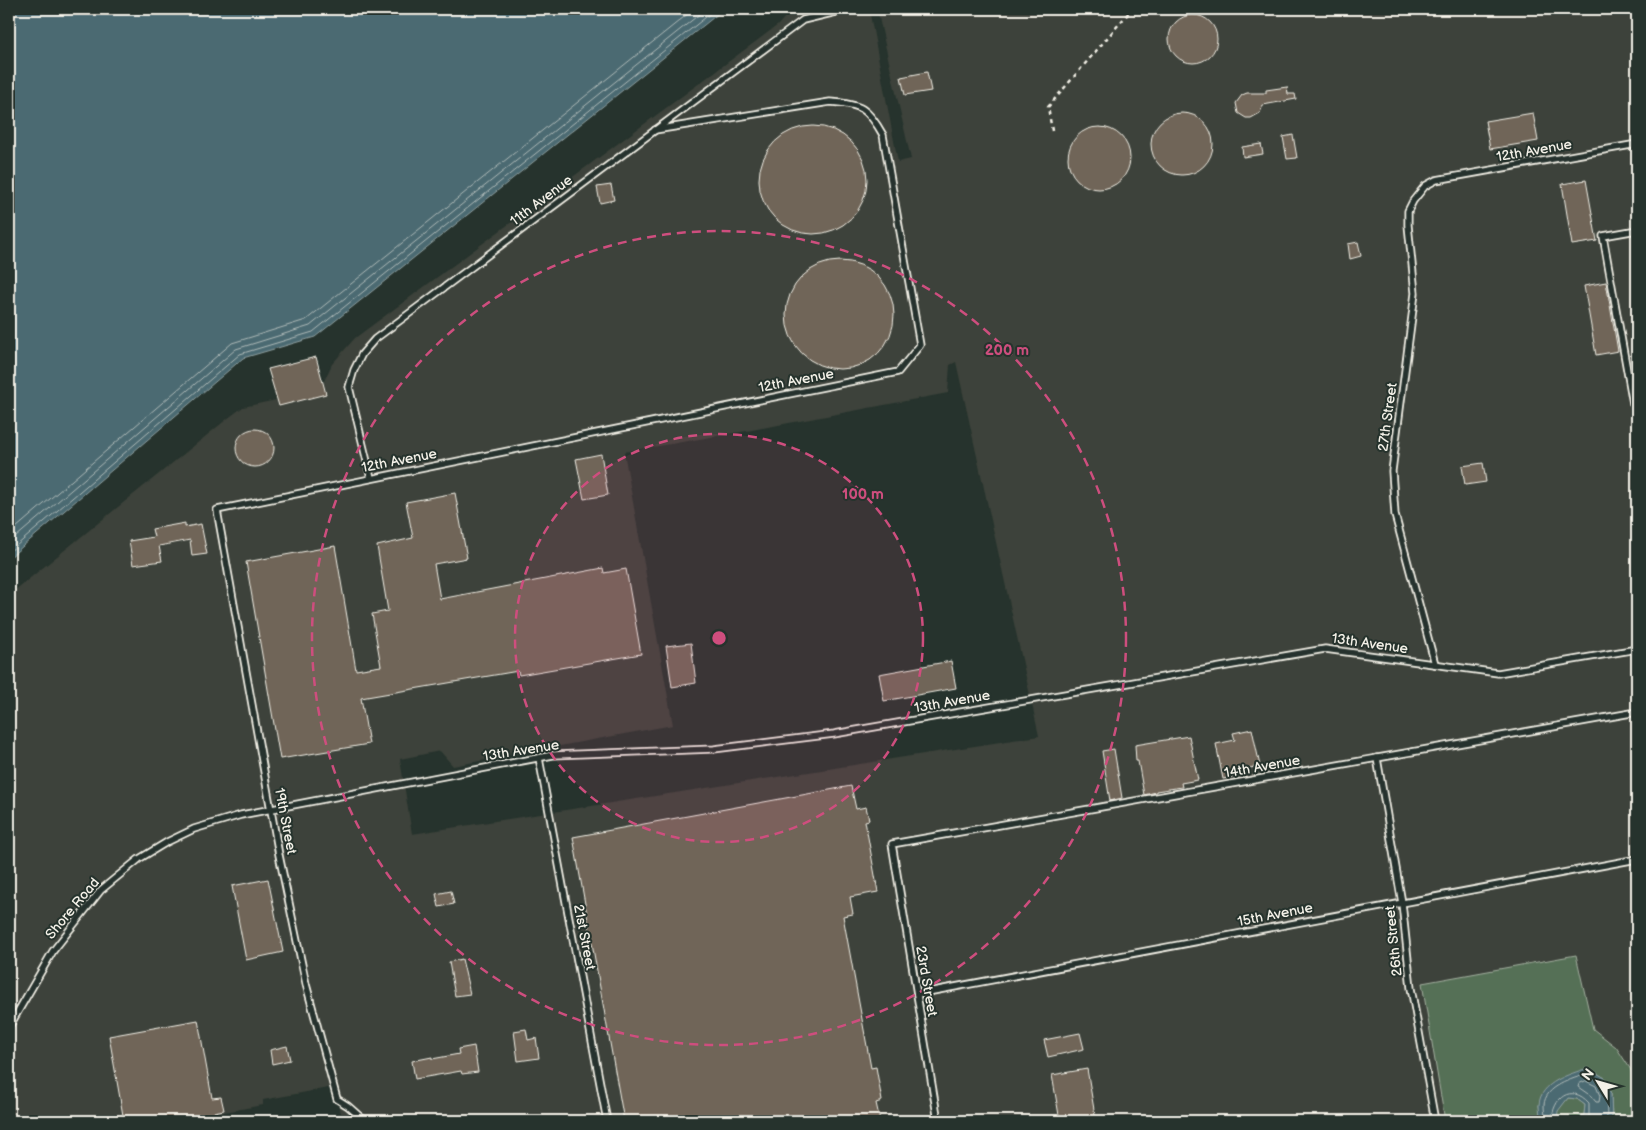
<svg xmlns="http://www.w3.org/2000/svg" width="1646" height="1130" font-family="'Balsamiq Sans',sans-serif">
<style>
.built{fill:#3c423a;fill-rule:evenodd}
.green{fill:#557057;stroke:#a4b0a0}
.water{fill:#4b6a72;stroke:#8fa0a1}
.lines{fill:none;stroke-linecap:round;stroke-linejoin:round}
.shore{stroke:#b0bbb9;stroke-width:1}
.building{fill:#6f6558;stroke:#f4f1e8}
.lane-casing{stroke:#f4f1e8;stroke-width:9}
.path{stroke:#f4f1e8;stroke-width:2.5;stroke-dasharray:4 4;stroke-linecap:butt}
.lane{stroke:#26332d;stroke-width:5.5}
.ring{fill:none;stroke:#ce4e7e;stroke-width:2.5;stroke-dasharray:9 6}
.labels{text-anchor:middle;stroke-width:4;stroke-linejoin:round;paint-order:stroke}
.street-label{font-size:14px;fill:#f4f1e8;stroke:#26332d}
.centre{fill:#ce4e7e;stroke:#26332d;stroke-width:2.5}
.ring-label{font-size:15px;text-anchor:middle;font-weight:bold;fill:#ce4e7e;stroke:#26332d;stroke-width:4;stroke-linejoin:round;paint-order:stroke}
</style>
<rect width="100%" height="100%" fill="#26332d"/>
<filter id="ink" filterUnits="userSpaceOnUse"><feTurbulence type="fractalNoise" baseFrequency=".02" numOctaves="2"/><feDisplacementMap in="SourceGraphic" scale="10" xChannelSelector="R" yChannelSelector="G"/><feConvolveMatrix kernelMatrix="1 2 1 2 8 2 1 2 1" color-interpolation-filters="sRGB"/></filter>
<g filter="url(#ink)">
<path class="built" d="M792,9H869L898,162L911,159L877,9H1637V1121H343L334,1087L263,1100V1105L219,1113V1117L194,1121H9V595L227,419L243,407L276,400L268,369L316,357L323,383L332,364L355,338L778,25ZM956,362L1039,736L412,834L400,759L440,751L453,766L673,725L624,452L752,430L948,393L950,365Z"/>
<g class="green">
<path d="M1576,955L1593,1029L1616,1047L1631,1070L1637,1103V1121H1612L1611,1094L1605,1078L1588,1068L1539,1105L1541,1121H1445L1422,983Z"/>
<path d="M1568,1098L1577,1099L1585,1105L1584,1115L1577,1119L1570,1117L1568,1121H1557V1111Z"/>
</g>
<g class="water">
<path d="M9,9H724L315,337L243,358L9,558Z"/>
<path d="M1588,1068L1605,1078L1611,1094L1612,1121H1568L1569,1117L1577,1119L1584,1115L1585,1105L1577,1099L1568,1098L1558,1111L1557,1121H1541C1540,1116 1539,1110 1539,1105C1540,1082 1570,1074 1588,1068Z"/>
</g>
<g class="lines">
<g class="shore">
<path d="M9,534L232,343L306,320L694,9"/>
<path d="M9,543L236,349L310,326L706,9"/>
<path d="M9,552L240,354L313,332L716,9"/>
<path d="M1586,1081L1596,1086L1600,1096L1599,1102H1596L1591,1096L1578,1087L1579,1084Z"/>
<path d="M1546,1121C1545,1116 1544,1110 1544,1105C1545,1086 1572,1079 1587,1074C1610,1085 1606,1100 1607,1121"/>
<path d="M1552,1121C1552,1098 1571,1083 1589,1103V1117L1583,1121"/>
</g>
</g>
<g class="building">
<circle cx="1193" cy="39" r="24"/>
<path d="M927,72L931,91L905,95L901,77Z"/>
<path d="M1287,87L1288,94H1295L1296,99L1263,105L1260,113L1251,118H1246L1238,113L1236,103L1242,95L1247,93H1266V90Z"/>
<circle cx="1182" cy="144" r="31"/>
<path d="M1533,113L1538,141L1490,149L1485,121Z"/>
<circle cx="813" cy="180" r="54"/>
<circle cx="1099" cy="158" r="31"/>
<path d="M1293,135L1297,158L1287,159L1283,137Z"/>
<path d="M1261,144L1263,154L1243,157L1242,147Z"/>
<path d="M1586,180L1597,241L1572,245L1562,184Z"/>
<path d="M611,185L614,200L600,203L597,187Z"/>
<path d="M1358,242L1361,256L1350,259L1348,244Z"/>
<circle cx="840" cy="315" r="54"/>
<path d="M1606,282L1618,351L1596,355L1584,286Z"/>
<path d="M316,357L326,394L279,406L268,369Z"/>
<circle cx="255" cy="448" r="19"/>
<path d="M601,454L608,495L584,499L576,459Z"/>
<path d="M1483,463L1486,482L1465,485L1462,466Z"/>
<path d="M455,493L467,558L434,564L440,599L603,568L604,573L626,569L641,654L519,675L518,671L361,698L369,744L280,759L246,562L335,546L356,670L381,666L372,614L388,611L377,546L413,538L406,502Z"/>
<path d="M185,523V527L201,524L207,554L192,556L190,540L159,546L162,561L133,565L129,541L154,537L152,529Z"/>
<path d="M691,643L696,683L672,687L666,646Z"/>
<path d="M951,661L956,688L884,701L879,674Z"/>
<path d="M1252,729L1260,766L1234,771L1235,776L1223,779L1216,744L1235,740L1233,733Z"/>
<path d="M1189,736L1198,780L1181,783L1182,787L1156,791V792L1144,795L1138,761H1136L1135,745Z"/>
<path d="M1114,749L1122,798L1110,801L1102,751Z"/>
<path d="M851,786L856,809L866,807L869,820L865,821L878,892L850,897L853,914L843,916L871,1068L876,1067L882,1101L876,1103L880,1121H624L573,837Z"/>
<path d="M268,879L283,952L246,960L232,886Z"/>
<path d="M451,891L454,904L439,907L436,894Z"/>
<path d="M462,959L470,994L455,996L449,962Z"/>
<path d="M198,1020L212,1098L221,1097L224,1110L214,1112L215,1114L175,1121H124L109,1036Z"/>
<path d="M526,1029L528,1040L536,1038L539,1058L518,1061L514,1031Z"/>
<path d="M1080,1033L1084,1049L1048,1057L1044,1040Z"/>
<path d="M287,1046L290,1060L272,1064L270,1050Z"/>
<path d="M474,1046L478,1072L462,1074L461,1071L415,1079L412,1061L432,1057V1059L459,1054L458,1049Z"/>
<path d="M1087,1069L1096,1121H1060L1052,1075Z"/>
</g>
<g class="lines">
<g class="lane-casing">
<g id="lane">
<path d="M1637,230L1603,236L1633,404L1637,403"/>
<path d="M371,478L349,387L354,370L362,354L375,339L803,20L849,9"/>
<path d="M1435,664L1395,515L1392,471L1415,293L1408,225V211L1413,201L1425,186L1436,180L1637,144"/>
<path d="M539,758L607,1121"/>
<path d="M1377,758L1402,903L1411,988L1435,1121"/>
<path d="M917,994L1637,859"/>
<path d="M9,1027L53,951L101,890L139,859L167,842L194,829L241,815L553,755L714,749L834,734L1325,649L1498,673L1637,649"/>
<path d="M365,1121L348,1106L337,1099L306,984L279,855L217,510L898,372L920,345L883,135C868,108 861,104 830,102L655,130"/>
<path d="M938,1121L892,844L1637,712"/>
</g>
</g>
<path class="path" d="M1052,131L1048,107L1132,9"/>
<use href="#lane" class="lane"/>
</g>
</g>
<circle cx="719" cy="638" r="204" fill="#ce4e7e" fill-opacity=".12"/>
<g class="ring">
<circle cx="719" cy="638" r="204"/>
<circle cx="719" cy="638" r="407"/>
</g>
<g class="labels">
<g class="street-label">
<text transform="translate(1534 150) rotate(-10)" y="5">12th Avenue</text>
<text transform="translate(541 200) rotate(-37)" y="5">11th Avenue</text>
<text transform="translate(796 380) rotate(-11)" y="5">12th Avenue</text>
<text transform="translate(1387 417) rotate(-82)" y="5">27th Street</text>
<text transform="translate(399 460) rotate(-11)" y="5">12th Avenue</text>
<text transform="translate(1370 643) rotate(8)" y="5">13th Avenue</text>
<text transform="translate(952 701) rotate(-10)" y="5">13th Avenue</text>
<text transform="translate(521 750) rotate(-9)" y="5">13th Avenue</text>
<text transform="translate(1262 766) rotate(-10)" y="5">14th Avenue</text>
<text transform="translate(286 821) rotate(79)" y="5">19th Street</text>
<text transform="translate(72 908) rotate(-50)" y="5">Shore Road</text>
<text transform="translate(1275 914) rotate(-11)" y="5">15th Avenue</text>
<text transform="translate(585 937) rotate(79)" y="5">21st Street</text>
<text transform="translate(1393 941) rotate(-96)" y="5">26th Street</text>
<text transform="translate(927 981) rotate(80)" y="5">23rd Street</text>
</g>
</g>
<circle cx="719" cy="638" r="8" class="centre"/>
<g class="ring-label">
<text x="1007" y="355">200 m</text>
<text x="863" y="499">100 m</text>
</g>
<rect width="1646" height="1130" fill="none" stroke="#26332d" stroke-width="30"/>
<rect x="15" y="15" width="1616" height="1100" fill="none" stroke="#f4f1e8" stroke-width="2" filter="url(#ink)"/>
<g transform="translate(1598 1082) rotate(307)" stroke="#26332d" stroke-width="4" paint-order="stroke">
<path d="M0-4L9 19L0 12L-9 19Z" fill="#f4f1e8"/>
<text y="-8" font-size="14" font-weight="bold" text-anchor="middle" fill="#f4f1e8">N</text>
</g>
</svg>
